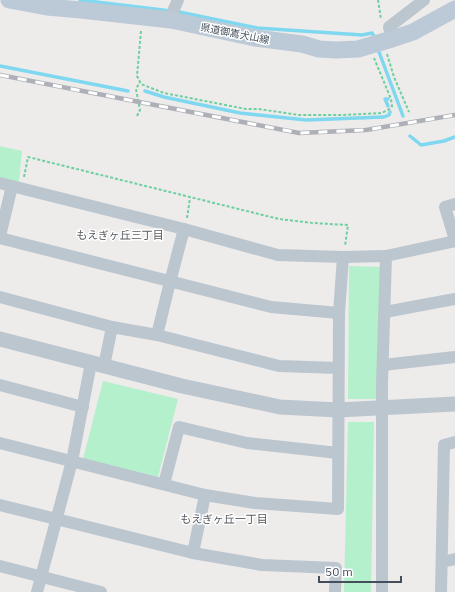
<svg xmlns="http://www.w3.org/2000/svg" width="455" height="592" font-family="'IBM Plex Sans','Noto Sans JP',sans-serif">
<style>
.green{fill:#b5f0cc}
.lines{fill:none;stroke-linecap:round;stroke-linejoin:round}
.stream{stroke:#7fd8f0;stroke-width:3.5}
.path{stroke:#6cd09f;stroke-width:2;stroke-dasharray:3 2;stroke-linecap:butt}
.minor{stroke:#bbc6cf;stroke-width:12}
.tertiary{stroke:#bbc6cf;stroke-width:15}
.secondary{stroke:#bcc9d6;stroke-width:17}
.rail-casing{stroke:#adb0b6;stroke-width:4.5}
.rail{stroke:#fff;stroke-width:3;stroke-dasharray:9;stroke-linecap:butt}
.labels{text-anchor:middle;stroke-width:3;stroke-linejoin:round;paint-order:stroke}
.street-label{font-size:10px;fill:#434f5a;stroke:#fff}
.neighbourhood-label{font-size:11px;fill:#585c61;stroke:#fff}
</style>
<rect width="100%" height="100%" fill="#eeebeb"/>
<g class="green">
<path d="M0,146L22,151L19,182L0,177Z"/>
<path d="M349,266L381,267L379,399H348Z"/>
<path d="M103,381L178,399L158,477L83,459Z"/>
<path d="M348,422H374L371,592H344Z"/>
</g>
<g class="lines">
<g class="stream">
<path d="M80,0L179,12L257,28L362,35L372,33L374,36"/>
<path d="M379,52L403,116"/>
<path d="M0,66L128,91"/>
<path d="M145,91L164,97L240,113L306,120L384,117L389,115L390,112"/>
<path d="M388,106L385,99H388"/>
<path d="M410,136L421,145L444,141L455,137"/>
</g>
<g class="path">
<path d="M378,0L381,19"/>
<path d="M141,31L137,76L141,84L164,93L246,109H259L299,115H341L382,113L391,108L392,106L391,99L374,58"/>
<path d="M387,54L394,77L409,112"/>
<path d="M137,116L140,110L136,89L140,82"/>
<path d="M24,177L28,157L279,219L313,223L348,225L345,246"/>
<path d="M187,218L190,198"/>
</g>
<g class="minor">
<path d="M171,20L174,9L178,0"/>
<path d="M392,39L389,27L424,0"/>
<path d="M0,183L184,229L278,255L343,257L386,256L455,241"/>
<path d="M455,204L445,207L455,240"/>
<path d="M0,236L12,186"/>
<path d="M0,238L271,307L339,313"/>
<path d="M0,297L112,327L157,335L279,366L338,368"/>
<path d="M385,312L455,299"/>
<path d="M157,335L170,282L184,229"/>
<path d="M383,365L455,357"/>
<path d="M104,366L112,327"/>
<path d="M0,385L83,407"/>
<path d="M0,443L205,495L255,503L338,509L339,313L343,257"/>
<path d="M164,484L179,427L247,443L338,453"/>
<path d="M0,505L193,553L262,565L336,568L335,592"/>
<path d="M193,553L205,495"/>
<path d="M442,562L455,559"/>
<path d="M0,566L101,592"/>
<path d="M37,592L72,461L91,363"/>
<path d="M382,592V384L386,256"/>
<path d="M441,592L444,445L455,442"/>
</g>
<path class="tertiary" d="M0,339L182,386L280,407L338,410L455,404"/>
<path class="secondary" d="M9,0L47,7L81,10L171,20L255,38L302,44L319,49L336,50L358,49L392,39L413,32L455,9"/>
<g class="rail-casing">
<path id="rail" d="M0,75L299,133L366,130L455,115"/>
</g>
<use href="#rail" class="rail"/>
</g>
<g class="labels">
<g class="street-label">
<text transform="translate(235 33) rotate(11)" y="4">県道御嵩犬山線</text>
</g>
<g class="neighbourhood-label">
<text x="120" y="239">もえぎヶ丘三丁目</text>
<text x="224" y="523">もえぎヶ丘一丁目</text>
</g>
</g>
<path d="M319 576v6h82v-6" fill="none" stroke="#434f5a" stroke-width="2"/>
<text x="325" y="576" font-size="12" fill="#434f5a" stroke="#ffffff" stroke-width="3" paint-order="stroke">50 m</text>
</svg>
